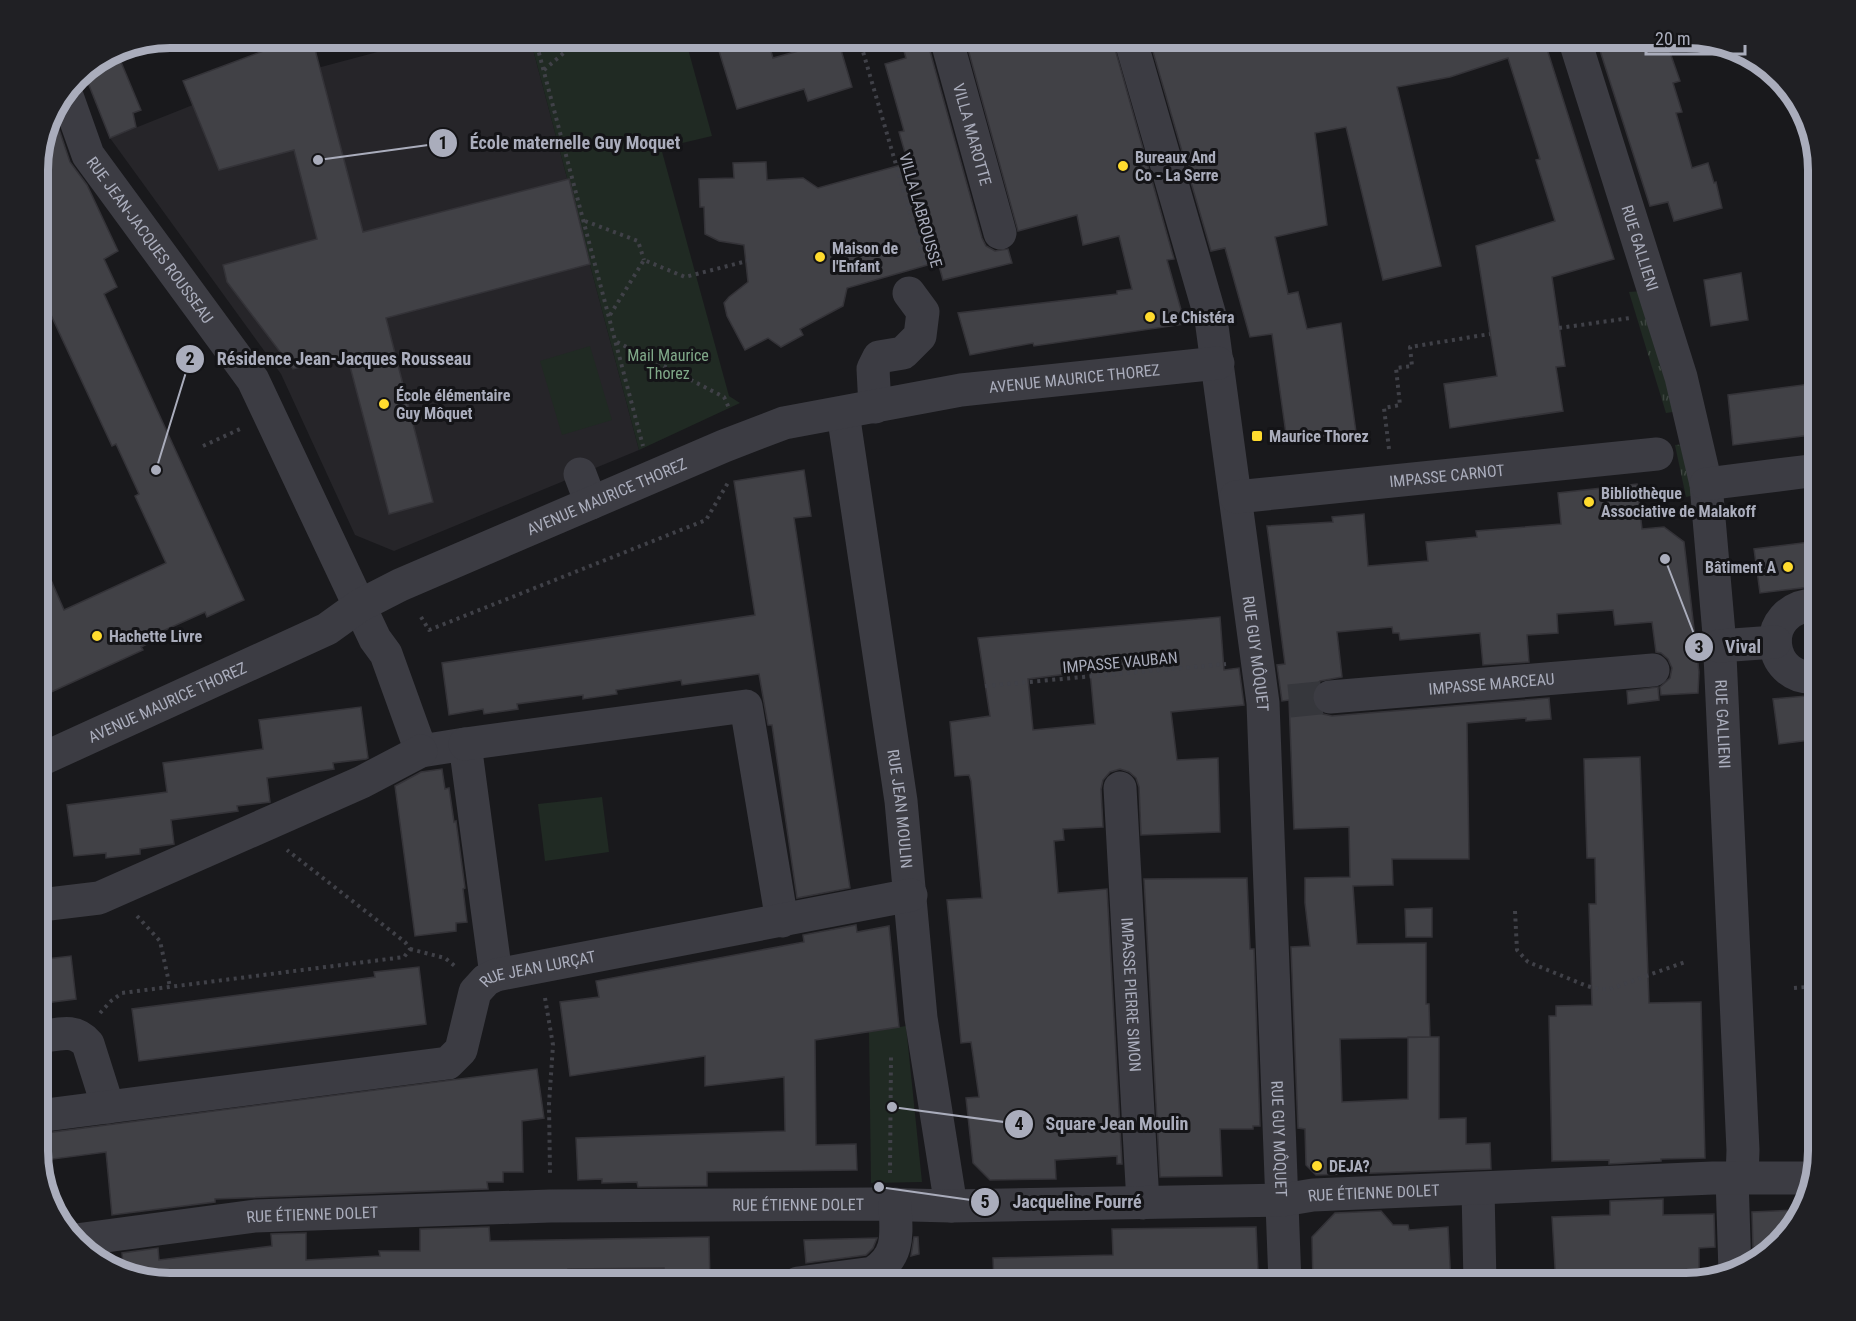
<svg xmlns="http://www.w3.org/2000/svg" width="1856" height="1321" font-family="'Roboto Condensed',sans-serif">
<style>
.built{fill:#262529}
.grass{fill:url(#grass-tufts)}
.park{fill:#202a23}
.building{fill:#414146;stroke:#343338;stroke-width:1.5;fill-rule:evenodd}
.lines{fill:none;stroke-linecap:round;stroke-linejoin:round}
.minor-tunnel{stroke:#36373c;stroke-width:33;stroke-dasharray:33 16;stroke-linecap:butt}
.path{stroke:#404148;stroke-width:4;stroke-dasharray:3 4.5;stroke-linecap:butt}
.minor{stroke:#3c3c43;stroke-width:33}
.poi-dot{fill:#ffdb2e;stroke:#141417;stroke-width:2}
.labels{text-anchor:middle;stroke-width:6;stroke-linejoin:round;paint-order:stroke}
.street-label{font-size:16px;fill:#aaadbc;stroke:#141417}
.poi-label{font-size:16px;font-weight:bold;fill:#aaadbc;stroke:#141417;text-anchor:start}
.park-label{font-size:16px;fill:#80a989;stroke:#141417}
.rim{fill:none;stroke:#aaadbc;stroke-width:8}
.leader{fill:none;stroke:#aaadbc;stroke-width:2}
.callout-dot{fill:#aaadbc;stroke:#141417;stroke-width:2}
.mark-label{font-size:18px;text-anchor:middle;font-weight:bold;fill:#111}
.callout-label{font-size:18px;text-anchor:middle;font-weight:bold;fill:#aaadbc;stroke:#141417;stroke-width:6;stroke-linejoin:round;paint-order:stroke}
</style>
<defs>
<pattern id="grass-tufts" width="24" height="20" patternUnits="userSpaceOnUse" patternTransform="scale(1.5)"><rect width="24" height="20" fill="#202a23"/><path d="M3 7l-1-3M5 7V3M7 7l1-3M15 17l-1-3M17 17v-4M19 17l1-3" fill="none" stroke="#3e4641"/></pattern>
</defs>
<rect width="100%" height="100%" fill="#19191c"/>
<path class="built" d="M430,38H530L639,450L394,551L355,535L281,374L110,138L273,73L276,79Z"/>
<g class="grass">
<path d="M1644,291L1679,411L1666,413L1629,292Z"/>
<path d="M1688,444L1699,494L1686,497L1675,445Z"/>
</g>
<g class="park">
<path d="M530,38H632L633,42L654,38H685L712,136L661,148L729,396L740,403L639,450Z"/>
<path d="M590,346L612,420L562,435L540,361Z"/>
<path d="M602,797L609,852L545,861L538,804Z"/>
<path d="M906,1026L922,1182L871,1183L869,1032Z"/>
</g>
<g class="building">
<path d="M261,38H312L363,232L569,179L590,264L386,318L433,502L389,514L347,355L293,369L227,282L223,265L317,239L294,150L219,170L183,81L266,50Z"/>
<path d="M715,38H767L773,58L838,40L852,87L808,101L804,89L737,109Z"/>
<path d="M965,38H1112L1174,259L1167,260L1185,324L1034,346L1033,343L970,355L958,313L1117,294V291L1132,289L1119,236L1083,245L1077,215L1018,231Z"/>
<path d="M1149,38H1554L1555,43L1546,46L1614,259L1552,277L1565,366L1556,367L1563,411L1450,428L1444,384L1497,376L1476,246L1555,221L1536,160L1540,159L1508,58L1450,77L1397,87L1441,266L1383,280L1346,127L1315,133L1327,225L1275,237L1288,294L1298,292L1307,329L1341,323L1356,432L1287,441L1272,334L1250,337L1225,248L1211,251Z"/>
<path d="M1596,38H1665L1680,81L1673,83L1682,112L1676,113L1692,168L1708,163L1714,183L1716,182L1722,208L1674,221L1668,202L1650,206Z"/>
<path d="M928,44L982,238L986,246L995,251L1008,249L1012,263L943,280L938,262L847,288L843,306L800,329L803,335L781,347L768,338L745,350L727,316L724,303L729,297L748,282L744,245L719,241L705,234L704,207H700L699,179L734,178L733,163L766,162L767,180L803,178L818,188L908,163L899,132L904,131L885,64L906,58L904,51Z"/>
<path d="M116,50L141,110L133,113L136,127L110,138L83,70Z"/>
<path d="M48,122L58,126L70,162L87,185L118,251L104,259L117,287L104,294L244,600L207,617L205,612L156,634L157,639L141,647L143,650L38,698V550L64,610L166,563L135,496L139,494L116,444L112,446L38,287V161Z"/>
<path d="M1741,273L1748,320L1711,326L1704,280Z"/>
<path d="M1818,383V434L1733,445L1728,395Z"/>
<path d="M804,470L811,516L794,518L850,888L797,898L772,725H768L759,674L682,685L681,680L616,690L617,694L583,699V695L517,704L518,709L484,714L483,709L449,715L442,663L755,615L734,481Z"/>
<path d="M1637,484L1642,529L1664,527L1684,542L1699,672L1698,693L1661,695L1660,687L1670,678L1672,668L1668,659L1661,653L1656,652L1652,622L1615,625L1613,610L1557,614L1558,633L1527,635L1529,662L1483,665L1480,633L1400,640L1399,633H1393L1392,627L1337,632L1342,677L1320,681L1313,689L1311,698L1315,708L1323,714L1332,716L1549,698L1551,719L1526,721V718L1467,723L1469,859H1392L1393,885L1353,886L1357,944L1426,943V1004H1429L1430,1037L1340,1039L1342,1102L1408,1099V1037H1439V1119L1466,1118V1144L1490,1143L1491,1169L1316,1175L1306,1165L1305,1129L1298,1128L1291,947L1310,946L1305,903V878L1350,877L1349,827L1294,829L1289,700L1282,701L1277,665L1285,664L1267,526L1333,522L1332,517L1364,514L1368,566L1428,561L1426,542L1477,537L1476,531L1561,524L1558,493Z"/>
<path d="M1818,541V586L1760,593L1754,549Z"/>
<path d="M1220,617L1224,670L1239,668L1244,705L1171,712L1177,760L1218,758L1220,832L1141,835L1139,787L1136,778L1129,772L1120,769L1110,772L1103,780L1101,789L1103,827L1063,829L1064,840L1054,841L1058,893L1107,889L1122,1164H1117V1156L1055,1160L1056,1179L990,1180L973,1163L966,1098L979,1097L971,1042L961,1043L947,900L982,898L971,781L969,775L955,776L950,722L990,716L978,638ZM1090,671L1095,724L1033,730L1028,679Z"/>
<path d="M1658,687L1659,700L1628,704L1627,691Z"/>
<path d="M1818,695V739L1779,744L1773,699Z"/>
<path d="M361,707L368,758L366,759L333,763L334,769L267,778L270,802L237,806L238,811L171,820L174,844L140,849V854L106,858V853L74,856L67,805L167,792L163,763L263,749L259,720Z"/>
<path d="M1640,757L1649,1003L1701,1002L1705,1158L1661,1159V1161L1609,1164V1160L1552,1161L1549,1016H1556V1006L1592,1005L1589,904H1596L1595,858H1587L1584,759Z"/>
<path d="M442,769L445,789L449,788L454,822L456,821L465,888L463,889L467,922L456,923V931L415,936L395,786L421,772Z"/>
<path d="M1247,878L1250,949H1254L1260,1126H1253V1129H1220L1222,1176L1160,1177L1144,879Z"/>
<path d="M1432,908V937H1406L1405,909Z"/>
<path d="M856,925L857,932L889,926L899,1027L815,1040L816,1145L856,1144L857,1170L707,1172V1186L638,1187L637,1182L602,1183V1179L578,1180L576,1138L785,1131L784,1077L705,1086V1056L570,1076L560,1002L599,997L596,981L804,942L803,935Z"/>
<path d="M71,956L76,999L38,1004V960Z"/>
<path d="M419,967L426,1024L139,1061L132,1009L375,977L374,972Z"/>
<path d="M537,1069L544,1118L522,1121L523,1172H503V1182H487L488,1189L215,1199V1202L112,1215L106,1152L38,1161V1134Z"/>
<path d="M1663,1199V1215L1714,1214L1715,1247L1699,1248V1280L1686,1284H1556L1552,1217L1610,1215V1201Z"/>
<path d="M1798,1210L1791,1231L1773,1246L1753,1247L1752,1212Z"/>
<path d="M1381,1211L1393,1225H1408L1409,1230L1448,1227L1451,1284H1313L1312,1237L1335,1213Z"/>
<path d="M489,1227L490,1241L709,1237L710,1283H664V1268L568,1269V1283H170L115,1265L123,1264L122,1253L158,1248L159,1260L272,1246L271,1234L306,1233V1260L380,1256L379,1251H420V1229Z"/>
<path d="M1256,1227L1258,1272L1142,1276V1284L994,1283L993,1258L1113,1255L1112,1229Z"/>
<path d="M914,1237H918L919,1254L911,1256Z"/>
<path d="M877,1238L873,1248L866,1255L806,1263L804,1240Z"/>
</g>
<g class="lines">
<path class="minor-tunnel" d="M1289,701L1330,697"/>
<g class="path">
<path d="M535,38L643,446"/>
<path d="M859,38L925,264"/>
<path d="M544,70L581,38"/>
<path d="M585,221L638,241L644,260"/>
<path d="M610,315L644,260L685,277L751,260"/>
<path d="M1559,328L1630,318"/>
<path d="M617,342L724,397L729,408"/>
<path d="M1808,379L1818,378"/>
<path d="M203,446L240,429"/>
<path d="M1389,449L1384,408L1400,405L1396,368L1412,366L1410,347L1490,334"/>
<path d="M421,617L429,630L706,520L729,481"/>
<path d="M985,686L1226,664"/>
<path d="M1515,911L1517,950L1528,962L1587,986L1599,989H1610L1685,962"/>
<path d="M137,916L160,941L170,987"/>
<path d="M410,949L445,958L456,967"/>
<path d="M1794,988L1818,986"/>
<path d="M545,998L553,1045L549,1104L550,1173"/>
<path d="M100,1013L111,1001L122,993L404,957L410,949L405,942L287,850"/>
<path d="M890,1173L891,1057"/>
<path d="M920,1272L921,1283"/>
</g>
<g class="minor">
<path id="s1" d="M946,38L1000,233"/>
<path id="s2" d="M1130,38L1211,319L1263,703L1285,1283"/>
<path id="s3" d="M1574,38L1681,377L1706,484L1719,634L1743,1150L1742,1179"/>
<path id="s4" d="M66,93L88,155L253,380L375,639L386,654L421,751L465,744L496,975"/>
<path d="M875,407L873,369L879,357L903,353L920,336L923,312L909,293"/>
<path id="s5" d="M843,413L901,801L921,1018L951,1206"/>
<path d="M580,474L591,503"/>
<path d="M1706,484L1818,470"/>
<path id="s6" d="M1236,497L1657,454"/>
<path d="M1818,604C1753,608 1770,686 1818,676"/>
<path d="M1719,646L1775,642"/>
<path id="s7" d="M1330,697L1653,670"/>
<path d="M465,744L746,706L782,921"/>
<path id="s8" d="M38,761L327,629L359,606L400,585L724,446L784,423L961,390L1218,363"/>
<path id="s9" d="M1120,788L1143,1203"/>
<path d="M38,904H49L99,898L362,782L421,751"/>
<path d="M38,1037C57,1035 74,1027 88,1044L108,1107"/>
<path id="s10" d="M38,1116L448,1063L461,1050L475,992L486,980L496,975L911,895"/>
<path d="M1732,1178L1735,1272"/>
<path d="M1478,1189L1480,1283"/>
<path id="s11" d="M76,1240L255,1216L550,1206L871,1204L951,1206L1283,1200L1313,1195L1713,1178H1809"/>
<path d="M798,1283L873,1273C901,1255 896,1233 895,1204"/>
</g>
</g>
<g class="poi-dot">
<circle cx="1123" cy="166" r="6"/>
<circle cx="820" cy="257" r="6"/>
<circle cx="1150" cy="317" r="6"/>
<circle cx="384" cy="404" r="6"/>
<rect x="1251" y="430" width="12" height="12" rx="3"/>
<circle cx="1589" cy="502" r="6"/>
<circle cx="1788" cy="567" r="6"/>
<circle cx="97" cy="636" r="6"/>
<circle cx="1317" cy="1166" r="6"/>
</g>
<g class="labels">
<g class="street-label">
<text dy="6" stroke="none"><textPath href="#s1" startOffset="100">VILLA MAROTTE</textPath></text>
<text transform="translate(921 210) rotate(74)" y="6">VILLA LABROUSSE</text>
<text dy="6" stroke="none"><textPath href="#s4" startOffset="171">RUE JEAN-JACQUES ROUSSEAU</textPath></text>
<text dy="6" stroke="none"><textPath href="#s3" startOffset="220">RUE GALLIENI</textPath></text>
<text dy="6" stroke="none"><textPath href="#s8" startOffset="1114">AVENUE MAURICE THOREZ</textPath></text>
<text dy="6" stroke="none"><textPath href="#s6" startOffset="212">IMPASSE CARNOT</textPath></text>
<text dy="6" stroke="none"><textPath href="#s8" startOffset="628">AVENUE MAURICE THOREZ</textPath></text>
<text dy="6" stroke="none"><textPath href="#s2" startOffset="630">RUE GUY MÔQUET</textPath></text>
<text transform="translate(1120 662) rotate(-5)" y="6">IMPASSE VAUBAN</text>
<text dy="6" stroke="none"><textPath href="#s7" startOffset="162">IMPASSE MARCEAU</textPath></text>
<text dy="6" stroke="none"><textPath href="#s8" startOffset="142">AVENUE MAURICE THOREZ</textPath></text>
<text dy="6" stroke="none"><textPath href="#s3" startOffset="706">RUE GALLIENI</textPath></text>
<text dy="6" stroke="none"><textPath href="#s5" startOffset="400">RUE JEAN MOULIN</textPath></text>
<text dy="6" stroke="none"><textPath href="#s10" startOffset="561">RUE JEAN LURÇAT</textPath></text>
<text dy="6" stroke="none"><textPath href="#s9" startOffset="207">IMPASSE PIERRE SIMON</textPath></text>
<text dy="6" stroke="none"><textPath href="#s2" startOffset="1116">RUE GUY MÔQUET</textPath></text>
<text dy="6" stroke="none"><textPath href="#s11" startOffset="1300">RUE ÉTIENNE DOLET</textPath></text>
<text dy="6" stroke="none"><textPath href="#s11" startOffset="724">RUE ÉTIENNE DOLET</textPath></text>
<text dy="6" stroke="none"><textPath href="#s11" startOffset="238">RUE ÉTIENNE DOLET</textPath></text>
</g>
<g class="poi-label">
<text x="1135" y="163">Bureaux And<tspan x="1135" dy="18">Co - La Serre</tspan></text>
<text x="832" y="254">Maison de<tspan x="832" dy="18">l'Enfant</tspan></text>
<text x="1162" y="323">Le Chistéra</text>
<text x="396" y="401">École élémentaire<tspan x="396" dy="18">Guy Môquet</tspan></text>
<text x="1269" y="442">Maurice Thorez</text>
<text x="1601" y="499">Bibliothèque<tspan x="1601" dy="18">Associative de Malakoff</tspan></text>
<text x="1776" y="573" text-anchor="end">Bâtiment A</text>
<text x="109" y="642">Hachette Livre</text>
<text x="1329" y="1172">DEJA?</text>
</g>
<g class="park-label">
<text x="668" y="361">Mail Maurice<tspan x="668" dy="18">Thorez</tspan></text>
</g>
</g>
<path d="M0 0H1856V1321H0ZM170 48H1686A122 122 0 0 1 1808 170V1151A122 122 0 0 1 1686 1273H170A122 122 0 0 1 48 1151V170A122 122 0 0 1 170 48Z" fill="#202024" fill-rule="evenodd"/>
<path class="rim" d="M170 48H1686A122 122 0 0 1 1808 170V1151A122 122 0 0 1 1686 1273H170A122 122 0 0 1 48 1151V170A122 122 0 0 1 170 48Z"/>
<path class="leader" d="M318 160L443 143M156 470L190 359M1665 559L1699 647M892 1107L1019 1124M879 1187L985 1202"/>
<g class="callout-dot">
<circle cx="318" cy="160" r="6"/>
<circle cx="156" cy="470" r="6"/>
<circle cx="1665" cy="559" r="6"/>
<circle cx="892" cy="1107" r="6"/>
<circle cx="879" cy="1187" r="6"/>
<circle cx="443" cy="143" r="15"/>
<circle cx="190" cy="359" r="15"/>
<circle cx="1699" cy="647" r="15"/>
<circle cx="1019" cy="1124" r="15"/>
<circle cx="985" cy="1202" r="15"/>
</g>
<g class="mark-label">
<text x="443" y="149">1</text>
<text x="190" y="365">2</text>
<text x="1699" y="653">3</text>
<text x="1019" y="1130">4</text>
<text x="985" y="1208">5</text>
</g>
<g class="callout-label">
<text x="575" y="149">École maternelle Guy Moquet</text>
<text x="344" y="365">Résidence Jean-Jacques Rousseau</text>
<text x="1743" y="653">Vival</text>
<text x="1117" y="1130">Square Jean Moulin</text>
<text x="1077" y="1208">Jacqueline Fourré</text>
</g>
<path d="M1646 45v9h99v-9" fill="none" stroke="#aaadbc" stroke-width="3"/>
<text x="1655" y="45" font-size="18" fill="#aaadbc" stroke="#141417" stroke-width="4.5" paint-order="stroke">20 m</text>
</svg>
